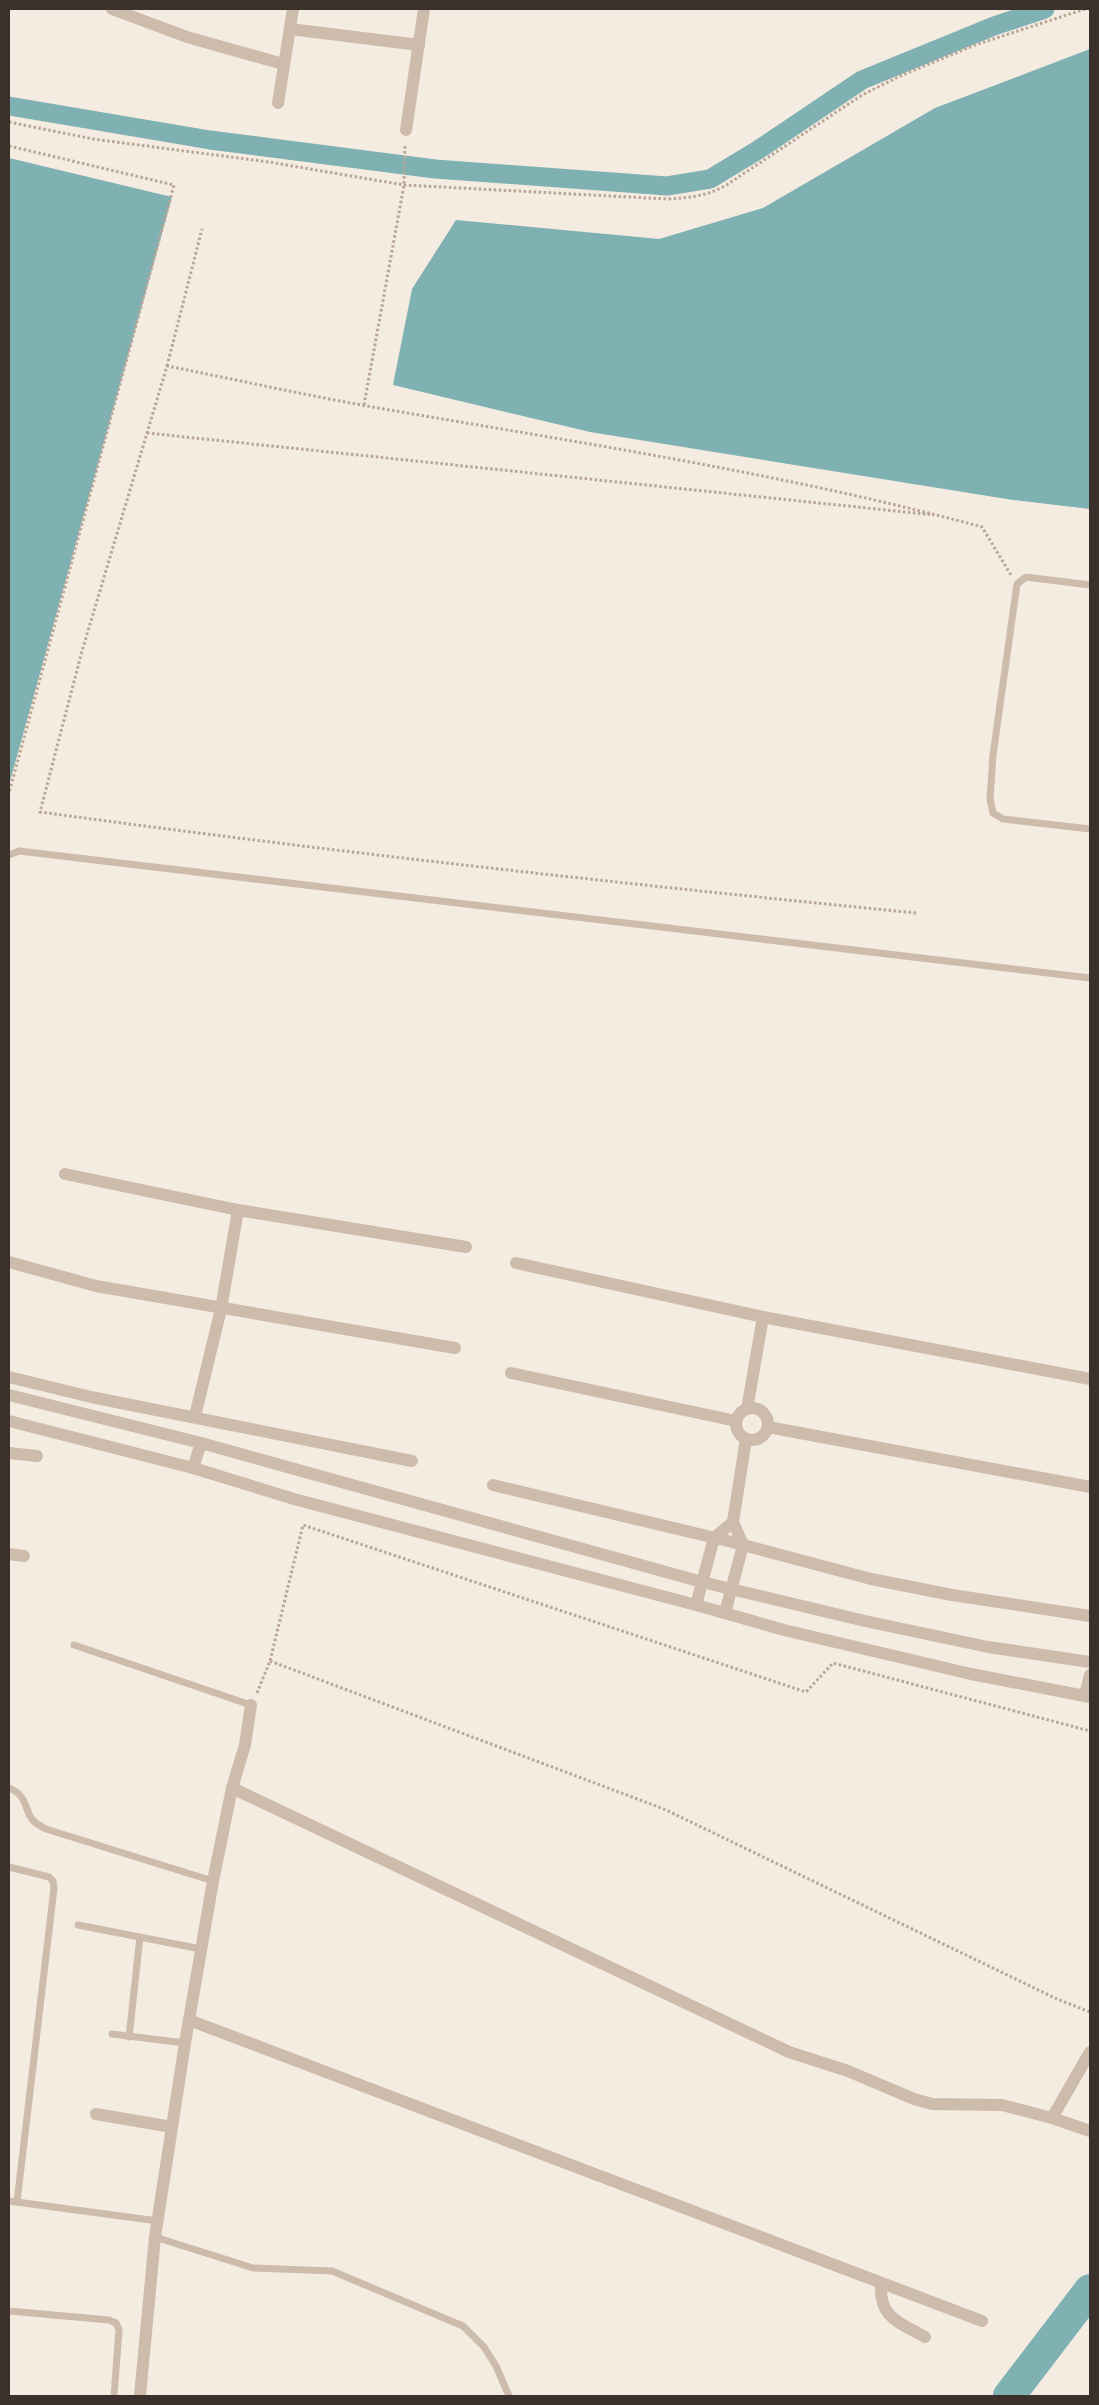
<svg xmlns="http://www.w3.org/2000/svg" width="1099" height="2405" font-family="Quicksand,sans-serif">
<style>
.water{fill:#7fb0b2}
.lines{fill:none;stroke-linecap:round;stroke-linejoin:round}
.canal{stroke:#7fb0b2;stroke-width:19}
.river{stroke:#7fb0b2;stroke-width:32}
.path{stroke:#b9a596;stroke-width:3;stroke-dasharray:2.5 2.5;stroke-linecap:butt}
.lane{stroke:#cdbbac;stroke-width:7}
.street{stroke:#cdbbac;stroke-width:12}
</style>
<rect width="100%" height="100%" fill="#f4ebe1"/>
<g class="water">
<path d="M1090,49V509L1013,500L590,432L393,385L412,289L456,220L659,239L763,208L935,108Z"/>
<path d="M9,158L172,197L9,785Z"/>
</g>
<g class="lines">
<path class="canal" d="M9,106L210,140L435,169L667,186L710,179L758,150L862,80L994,26L1045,9"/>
<path class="river" d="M1009,2396L1090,2290"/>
<g class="path">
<path d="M9,122L93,139L269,162L404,185L667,199C689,198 706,196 725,186L862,95L900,76L975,45L1085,9"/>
<path d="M9,146L174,185L9,793"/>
<path d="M167,366L202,229"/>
<path d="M364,405L404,185L405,144"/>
<path d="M147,433L934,515"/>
<path d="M916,913C624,884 332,852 40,812L82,651L167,366C233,379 300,394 367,406C573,442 780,472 982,527L1011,575"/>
<path d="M270,1661L664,1809L1057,1999L1090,2012"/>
<path d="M257,1693L270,1661L303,1525L806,1692L833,1663L1090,1731"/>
</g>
<g class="lane">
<path d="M1090,585L1026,577L1017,584L993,755L990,799L993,813L1003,819L1090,829"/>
<path d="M9,855L19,851L1090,978"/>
<path d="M74,1645L251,1705"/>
<path d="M9,1788C24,1794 24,1803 30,1816C33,1823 40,1826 46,1829L213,1881"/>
<path d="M9,1867L49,1877L53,1881L54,1888L17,2202"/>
<path d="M78,1925L201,1949"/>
<path d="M112,2034L185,2043"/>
<path d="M129,2037L140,1937"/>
<path d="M9,2201L158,2221"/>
<path d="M155,2237L253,2268L332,2271L463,2326L484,2347L496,2366L509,2396"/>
<path d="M9,2311L109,2320L116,2323L119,2330L114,2396"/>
</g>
<g class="street">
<path d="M112,9L187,37L283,64"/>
<path d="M290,29L419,45"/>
<path d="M278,103L293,9"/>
<path d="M406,130L424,9"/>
<path d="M65,1174L238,1210L466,1247"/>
<path d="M9,1262L96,1286L455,1348"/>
<path d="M516,1263L763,1317L1090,1379"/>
<path d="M511,1373L736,1421"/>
<path d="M9,1377L91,1397L412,1461"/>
<path d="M9,1395L201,1443L702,1582L865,1621L988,1647L1090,1662"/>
<circle cx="752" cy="1424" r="16"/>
<path d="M747,1409L763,1317"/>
<path d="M195,1416L221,1309L238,1210"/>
<path d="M9,1421L193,1468L294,1499L696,1605L784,1630L971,1674L1090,1697"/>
<path d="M768,1427L1090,1487"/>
<path d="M9,1453L37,1456"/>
<path d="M193,1468L201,1443"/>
<path d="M493,1485L728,1541L871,1579L952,1595L1090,1616"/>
<path d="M9,1554L24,1556"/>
<path d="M696,1605L714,1538L733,1522"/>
<path d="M725,1613L743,1545L733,1522L746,1439"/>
<path d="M1085,1696L1090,1675"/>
<path d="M232,1788L789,2052L848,2071L914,2099L932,2104L1002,2105L1052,2118L1090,2052"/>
<path d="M189,2020L982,2321"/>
<path d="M96,2114L172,2127"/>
<path d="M1052,2118L1090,2131"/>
<path d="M881,2284C879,2318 899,2322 925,2337"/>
<path d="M140,2396L155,2237L185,2043L213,1881L232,1788L245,1745L251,1705"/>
</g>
</g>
<rect width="1099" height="2405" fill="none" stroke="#3b302b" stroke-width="20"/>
</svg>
